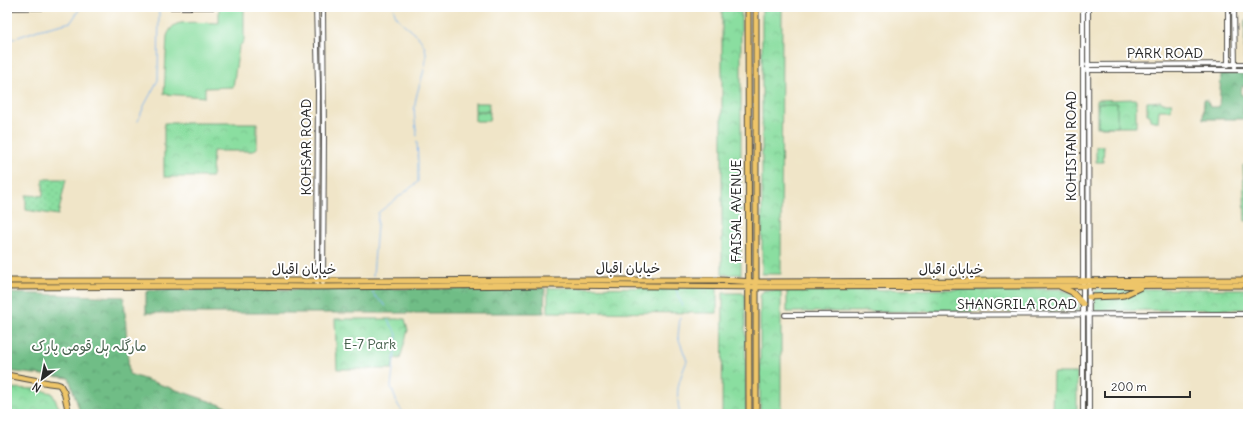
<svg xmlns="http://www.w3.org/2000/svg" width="1255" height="421" font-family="Delius,'Playpen Sans Arabic',sans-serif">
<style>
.grass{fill:url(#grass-dots);stroke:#5a8466}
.forest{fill:url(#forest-crowns);stroke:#4d7458}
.park{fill:url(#park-crowns);stroke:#5a8466}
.pitch{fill:#8adea0;stroke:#5a8466}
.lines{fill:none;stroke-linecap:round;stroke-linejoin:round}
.stream{stroke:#81b7f0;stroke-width:1}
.minor-casing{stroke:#494743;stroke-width:6}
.major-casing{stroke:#494743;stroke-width:7}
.minor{stroke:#fff;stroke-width:4}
.major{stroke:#eec569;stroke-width:5}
.labels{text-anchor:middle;stroke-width:4;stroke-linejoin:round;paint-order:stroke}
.street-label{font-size:14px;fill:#2b2b2b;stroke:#fff}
.park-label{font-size:14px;fill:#48614e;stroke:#fff}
</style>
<defs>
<pattern id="grass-dots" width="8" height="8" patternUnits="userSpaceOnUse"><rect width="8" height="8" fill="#8adea0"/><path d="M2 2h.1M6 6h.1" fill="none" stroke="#77bf8a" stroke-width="1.8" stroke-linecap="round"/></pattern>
<pattern id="forest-crowns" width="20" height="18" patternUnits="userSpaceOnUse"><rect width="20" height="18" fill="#6fbd86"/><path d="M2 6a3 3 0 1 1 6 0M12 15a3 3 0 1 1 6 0" fill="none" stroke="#5b9a6e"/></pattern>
<pattern id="park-crowns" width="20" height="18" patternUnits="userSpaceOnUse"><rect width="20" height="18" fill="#8adea0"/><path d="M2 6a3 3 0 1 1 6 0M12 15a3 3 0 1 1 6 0" fill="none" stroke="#77bf8a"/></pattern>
</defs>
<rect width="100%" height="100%" fill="#fff"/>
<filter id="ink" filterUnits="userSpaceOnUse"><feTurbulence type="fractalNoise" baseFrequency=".025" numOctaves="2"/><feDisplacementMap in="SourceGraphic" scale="8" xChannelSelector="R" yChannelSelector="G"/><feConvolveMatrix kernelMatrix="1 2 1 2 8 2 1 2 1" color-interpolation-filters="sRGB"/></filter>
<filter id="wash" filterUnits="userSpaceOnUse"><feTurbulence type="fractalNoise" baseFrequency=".012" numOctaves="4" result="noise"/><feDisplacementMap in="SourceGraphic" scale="16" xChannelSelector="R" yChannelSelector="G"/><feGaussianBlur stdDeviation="0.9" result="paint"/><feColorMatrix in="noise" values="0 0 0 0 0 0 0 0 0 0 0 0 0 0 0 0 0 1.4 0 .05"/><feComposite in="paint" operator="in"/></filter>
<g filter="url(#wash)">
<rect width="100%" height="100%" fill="#f0e5c8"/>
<g class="grass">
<path d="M1243,165L1248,166V221H1245Z"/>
<path d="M43,179H66L58,215L26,210V195L43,196Z"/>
</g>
<g class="forest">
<path d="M1245,20H1248V61L1244,60Z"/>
<path d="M1221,74H1248V86H1242L1241,95L1248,96V105H1243V114H1248V119H1203L1204,100H1207L1210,107H1219Z"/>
<path d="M545,288L544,313H146V292L151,290Z"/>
<path d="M7,293L124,297L129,374L248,414H79L80,412L69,378L7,371Z"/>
</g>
<g class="park">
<path d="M722,7H741V274L722,275Z"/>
<path d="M762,7H782L781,274H762Z"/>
<path d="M1136,99V127H1097V100Z"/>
<path d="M1161,101L1162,103H1172L1171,110H1159L1158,122L1150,120V115L1147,114V102Z"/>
<path d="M164,123H257V148L254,151H213L212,177H164Z"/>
<path d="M1096,146H1104L1103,162H1096Z"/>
<path d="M717,287V313L548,312V288Z"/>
<path d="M1059,289C1072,293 1079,296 1080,311L787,312V290Z"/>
<path d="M1104,289H1248V309L1095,311L1094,294L1096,290Z"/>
<path d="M764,290L781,291V414H760V298L761,294Z"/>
<path d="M723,293H742L745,295L746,414H722Z"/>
<path d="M335,319H405L408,330L400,359L394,358L392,369H337Z"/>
<path d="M1053,373H1077V414H1052Z"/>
<path d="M7,388L36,389L52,393L62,414H7Z"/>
</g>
<g class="pitch">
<path d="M219,7H244V41L239,47L233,87L205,88V97L164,94L167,36C169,31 172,26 177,24C185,21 209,23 219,23Z"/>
<rect x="475" y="103" width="14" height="8"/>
<path d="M1098,103H1117V127L1098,126Z"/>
<path d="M475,112H490L489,121H475Z"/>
</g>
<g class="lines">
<g class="stream">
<path d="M394,9C394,24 424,32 426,53C428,66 416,90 415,105C413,114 416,126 417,136"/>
<path d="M7,41L38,30L71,22L79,10"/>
<path d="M138,121L144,106L158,80L159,10"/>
<path d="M373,276L378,213L418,182V161L417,141"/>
<path d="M676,289L682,306"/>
<path d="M373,292V294L386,306"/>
<path d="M388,320L397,334L391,387L398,405L404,414"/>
<path d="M680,414C675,390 678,383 687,361L678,337L680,317"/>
</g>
</g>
</g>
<g filter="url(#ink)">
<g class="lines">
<g class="minor-casing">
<g id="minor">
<path d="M107,7H224"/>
<path d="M316,7L318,85L317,283"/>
<path d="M323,7L324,138L323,283"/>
<path d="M1083,7V414"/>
<path d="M1088,7L1089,414"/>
<path d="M1228,7V65"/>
<path d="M1234,7L1235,67"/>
<path d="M7,8L89,7"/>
<path d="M1087,65L1248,64"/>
<path d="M1086,70H1248"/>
<path d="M785,315L1248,314"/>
</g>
</g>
<g class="major-casing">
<g id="major">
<path d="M748,7L749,414"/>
<path d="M756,7V414"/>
<path d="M7,281H356L547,280H720L756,282L1248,280"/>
<path d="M7,287L221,286L316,287L547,285L767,287L1248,285"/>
<path d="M1061,287L1072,292L1083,304"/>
<path d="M1089,297L1117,296L1124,295L1141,287"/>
<path d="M7,375L49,383L57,384L60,385L64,392L69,414"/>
</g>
</g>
<use href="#minor" class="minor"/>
<use href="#major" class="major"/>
</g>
</g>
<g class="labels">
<g class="street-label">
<text x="1165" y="58">PARK ROAD</text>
<text transform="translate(1071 146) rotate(-90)" y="5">KOHISTAN ROAD</text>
<text transform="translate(306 147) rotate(-90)" y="5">KOHSAR ROAD</text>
<text transform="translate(736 211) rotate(-90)" y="5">FAISAL AVENUE</text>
<text x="628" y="273">خیابان اقبال</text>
<text x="304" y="274">خیابان اقبال</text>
<text x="951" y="274">خیابان اقبال</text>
<text x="1017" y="309">SHANGRILA ROAD</text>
</g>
<g class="park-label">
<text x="370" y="349">E-7 Park</text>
<text x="89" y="351">مارگلہ ہل قومی پارک</text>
</g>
</g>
<rect width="1255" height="421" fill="none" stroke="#fff" stroke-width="24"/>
<g transform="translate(42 379) rotate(212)" stroke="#ffffff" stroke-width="3" paint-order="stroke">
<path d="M0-3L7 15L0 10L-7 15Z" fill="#2b2b2b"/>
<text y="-6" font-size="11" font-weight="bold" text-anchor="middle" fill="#2b2b2b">N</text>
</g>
<path d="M1105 391v6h85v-6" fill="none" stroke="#2b2b2b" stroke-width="2"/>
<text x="1111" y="391" font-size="12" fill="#2b2b2b" stroke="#ffffff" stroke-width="3" paint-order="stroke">200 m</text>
</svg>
